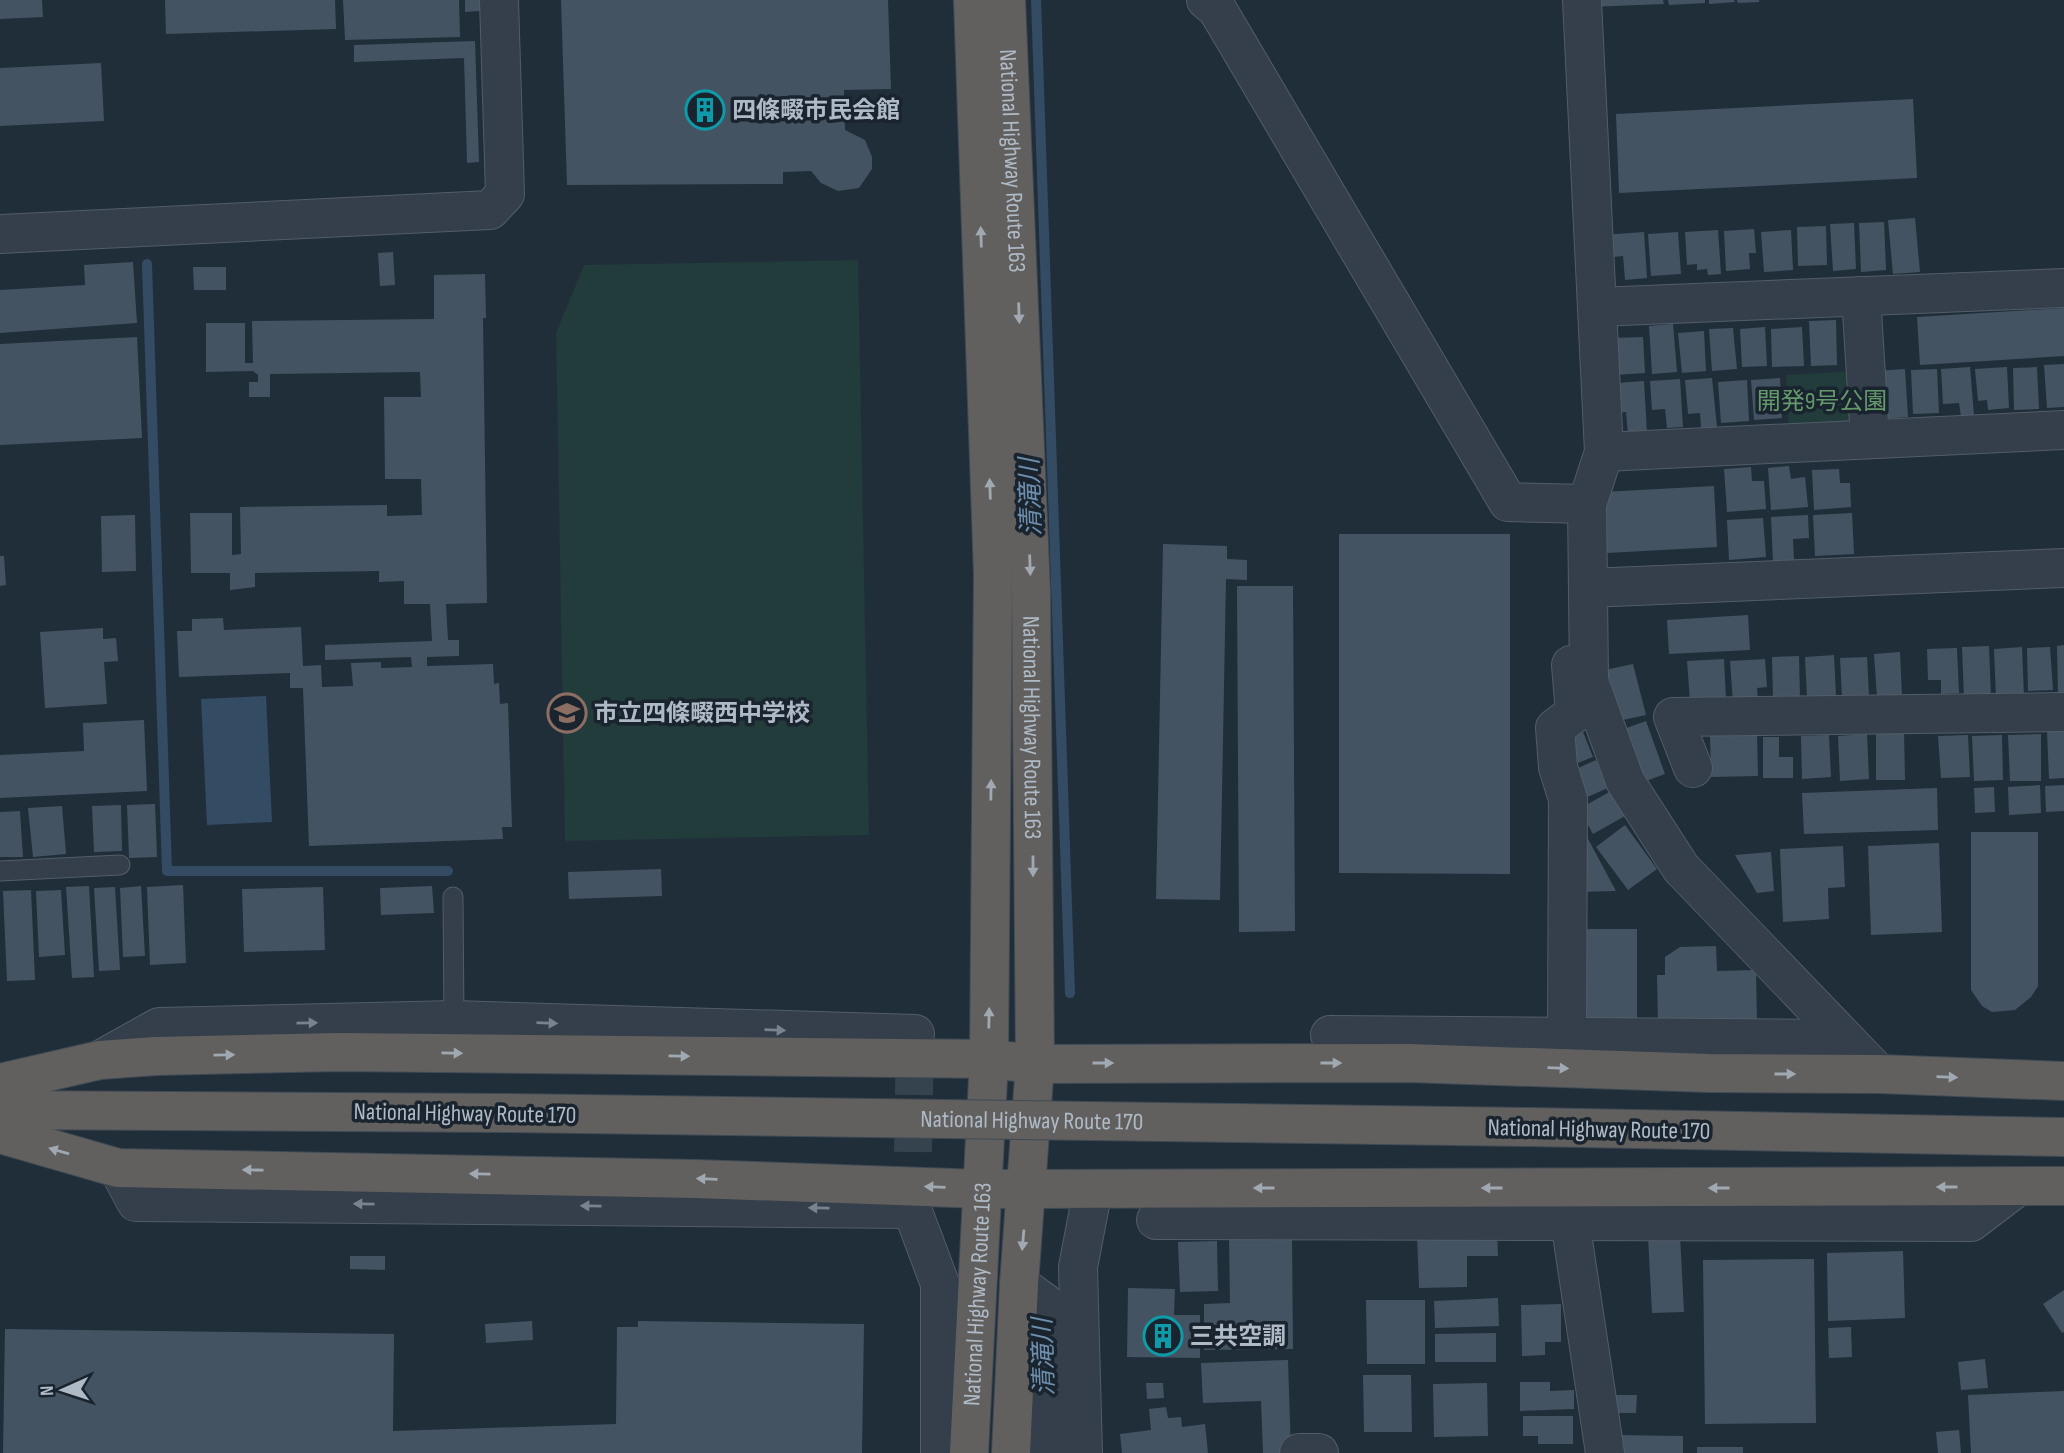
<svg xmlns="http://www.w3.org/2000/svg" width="2064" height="1453" font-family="'Sofia Sans Condensed','Noto Sans JP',sans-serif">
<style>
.green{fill:#223b3b}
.water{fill:#334b63}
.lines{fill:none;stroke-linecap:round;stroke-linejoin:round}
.stream{stroke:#334b63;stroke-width:10}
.building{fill:#445362}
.minor-tunnel{stroke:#35434f;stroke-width:38;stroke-dasharray:38 19;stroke-linecap:butt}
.service-casing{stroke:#525d68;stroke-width:21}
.minor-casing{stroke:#525d68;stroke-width:40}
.trunk-casing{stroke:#3f4a55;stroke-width:40}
.service{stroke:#343f4b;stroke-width:19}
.minor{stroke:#343f4b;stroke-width:38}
.trunk{stroke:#62605e;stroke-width:38}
.trunk-bridge-casing{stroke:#3f4a55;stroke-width:40;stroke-linecap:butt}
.trunk-bridge{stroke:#62605e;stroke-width:38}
.oneway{fill:#a0a8b2}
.oneway2{fill:#78838f}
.labels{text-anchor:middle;stroke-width:7;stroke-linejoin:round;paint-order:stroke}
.poi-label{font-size:24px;font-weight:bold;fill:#afbac7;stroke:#1a242f;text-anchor:start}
.street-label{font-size:24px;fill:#afbac7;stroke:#1a242f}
.park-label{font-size:24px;fill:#65996c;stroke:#1a242f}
.water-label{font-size:26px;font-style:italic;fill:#6e8eac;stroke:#1a242f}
</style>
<rect width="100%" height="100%" fill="#202e3a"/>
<g class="green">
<path d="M858,260L869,835L565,841L556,333L584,265Z"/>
<path d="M1855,371L1857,415L1847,428L1789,430L1786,375Z"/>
</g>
<path class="water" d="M266,696L272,822L207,825L201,699Z"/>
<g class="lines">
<g class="stream">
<path d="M1036,0L1070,993"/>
<path d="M147,264L167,871H448"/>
</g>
</g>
<g class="building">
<path d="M0,0H42L43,17L0,19Z"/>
<path d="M165,0H335L336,29L166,34Z"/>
<path d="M343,0H459L460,37L345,40Z"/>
<path d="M465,0H479L480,11L465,12Z"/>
<path d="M561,0H888L891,89L844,90L845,130L865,140L872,157V169L859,188L838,191L821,183L811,171L783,172V184L567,185Z"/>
<path d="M1589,0H1663L1664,4L1589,7Z"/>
<path d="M1668,0H1705V3L1669,5Z"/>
<path d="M1709,0H1734L1735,2L1709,4Z"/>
<path d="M1737,0H1759V2L1738,3Z"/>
<path d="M475,41L479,162L467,163L464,58L354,62V45Z"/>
<path d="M101,63L104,121L0,126V68Z"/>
<path d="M1913,99L1917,178L1619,193L1616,114Z"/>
<path d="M1915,218L1920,272L1893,274L1888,220Z"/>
<path d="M1884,222L1886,270L1861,272L1859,223Z"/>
<path d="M1854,223L1856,269L1833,271L1830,224Z"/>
<path d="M1826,226L1827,265L1798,266L1797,227Z"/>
<path d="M1754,229L1756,253H1749L1750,269L1726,271L1724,231Z"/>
<path d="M1718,230L1721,274L1708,275L1707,269L1697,270V264L1687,265L1685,232Z"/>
<path d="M1791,230L1793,270L1764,272L1761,232Z"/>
<path d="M1644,232L1647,278L1625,280L1623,256L1605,258L1603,235Z"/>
<path d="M1678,232L1681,274L1651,276L1648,234Z"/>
<path d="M393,252L395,285L380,286L378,253Z"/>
<path d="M133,262L137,323L0,333V290L85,285L84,265Z"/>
<path d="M193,267H226V290H194Z"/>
<path d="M485,274L486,318H483L487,603L446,604L448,640H459V656L427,657V666L493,664L494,684L499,683L500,704L508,703L512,827H502L503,839L309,846L303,688H290V673L179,677L177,631H192V619L223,618L224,630L301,627L303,666L321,665L322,687L353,686L351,663L381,662V668L412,667L411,657L325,660V645L432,641L430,604H404V581L379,582V571L255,573V587L230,590V573H191L190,513H232V555L241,554L240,507L387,505V516L422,515L421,479H385L384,397H421L420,372L270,374V397H249V382H258V375L253,371L206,372V323H245V363H253L252,321L434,319V275Z"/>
<path d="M2064,308V356L1920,365L1917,317Z"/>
<path d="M1836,320L1837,365L1811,366L1809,321Z"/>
<path d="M1673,324L1677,372L1652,374L1649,326Z"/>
<path d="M1765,327L1767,366L1742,367L1740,329Z"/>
<path d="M1802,327L1804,366L1772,367L1771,329Z"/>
<path d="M1733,328L1737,369L1712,371L1709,329Z"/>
<path d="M1704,331L1706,371L1682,373L1678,333Z"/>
<path d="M137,337L142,438L0,445V344Z"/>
<path d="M1643,337L1645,373L1615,375L1613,338Z"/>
<path d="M2064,364V407L2047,408L2044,365Z"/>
<path d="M1970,367L1974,415L1961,416L1959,403L1943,404L1941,369Z"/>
<path d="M2007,367L2009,408L1988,410L1987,400L1978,401L1975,369Z"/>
<path d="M2037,367L2039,409L2014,410L2013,368Z"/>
<path d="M1905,369L1908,417L1880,419L1877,371Z"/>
<path d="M1937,369L1939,413L1913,414L1911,370Z"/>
<path d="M1712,378L1717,427L1701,428L1700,413L1688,414L1685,380Z"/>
<path d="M1780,378L1782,418L1754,420L1751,380Z"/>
<path d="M1680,379L1683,427L1667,428L1665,409L1652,410L1650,381Z"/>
<path d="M1747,380L1749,421L1721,423L1718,382Z"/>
<path d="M1644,381L1647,433L1628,434L1626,412L1617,413L1616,383Z"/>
<path d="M1789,466L1791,479L1805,477L1808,507L1771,510L1768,468Z"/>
<path d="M1751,467L1752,481H1764L1766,509L1727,512L1724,469Z"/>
<path d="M1839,469L1840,483H1850L1851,507L1814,510L1812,470Z"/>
<path d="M1714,486L1717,547L1607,553L1603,492Z"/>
<path d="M1852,513L1854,554L1815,556L1813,515Z"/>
<path d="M135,515L136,571L102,572L101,516Z"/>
<path d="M1808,515L1809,538L1793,539L1794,561L1773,562L1771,517Z"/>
<path d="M1763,518L1766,557L1729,560L1727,520Z"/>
<path d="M1339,534H1510V874L1339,873Z"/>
<path d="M1163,544L1227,546V559L1247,560V580L1226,579L1220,900L1156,899Z"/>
<path d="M0,556H4L6,585L0,586Z"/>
<path d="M1237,586H1293L1295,931L1239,932Z"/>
<path d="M1748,615L1750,650L1669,654L1667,620Z"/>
<path d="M103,628V639L116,638L118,661L104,662L107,704L45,708L40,632Z"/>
<path d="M2064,645V695H2058L2057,646Z"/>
<path d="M1989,646L1991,697L1964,698L1962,647Z"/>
<path d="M2022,647L2024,696L1996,697L1994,649Z"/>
<path d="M2050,647L2053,690L2028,691L2027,648Z"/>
<path d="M1957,648L1959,693L1941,694V680H1928L1927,649Z"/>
<path d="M1900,652L1902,696L1877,697L1874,654Z"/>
<path d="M1834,655L1836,696L1807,698L1805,657Z"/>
<path d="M1799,656L1800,698L1773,699L1772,657Z"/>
<path d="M1867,657L1869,696L1842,697L1840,658Z"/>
<path d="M1724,659L1726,699L1690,701L1687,661Z"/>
<path d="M1765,659L1767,687L1757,688L1758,702L1733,703L1730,661Z"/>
<path d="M1633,664L1646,715L1618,721L1605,670Z"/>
<path d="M144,720L147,791L0,798V755L84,751L83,723Z"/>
<path d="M1646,721L1665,774L1638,784L1618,731Z"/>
<path d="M1581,727L1593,757L1570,766L1558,736Z"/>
<path d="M2064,730V778L2049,779L2047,731Z"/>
<path d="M1876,732H1904L1905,780H1876Z"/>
<path d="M1757,733L1758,776L1711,777L1710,734Z"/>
<path d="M1867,734L1869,779L1840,781L1838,736Z"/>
<path d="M2041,734V781H2010L2008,735Z"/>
<path d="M1829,735L1831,777L1802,779L1801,736Z"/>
<path d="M1968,735L1970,777L1941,778L1938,736Z"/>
<path d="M2002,735L2003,780L1974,781L1972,736Z"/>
<path d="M1763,737H1779V757H1793V778H1763Z"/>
<path d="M1596,760L1608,788L1578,801L1567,773Z"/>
<path d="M2040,785L2041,813L2009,815L2008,787Z"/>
<path d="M2064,785V811L2046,812L2045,786Z"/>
<path d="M1994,787L1995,812L1975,813L1974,788Z"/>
<path d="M1937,788L1938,830L1804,834L1802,793Z"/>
<path d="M1611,791L1625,816L1593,834L1579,809Z"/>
<path d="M155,804L157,857L129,858L127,805Z"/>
<path d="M121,805L122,851L94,852L92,806Z"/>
<path d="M62,806L66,854L33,857L28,808Z"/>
<path d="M20,811L23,857H0V812Z"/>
<path d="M1625,825L1657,869L1628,890L1596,847Z"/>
<path d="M1971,832H2038V986L2031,997L2015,1010L1992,1012L1982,1006L1971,990Z"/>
<path d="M1573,837H1587L1616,891L1575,892Z"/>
<path d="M1939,843L1942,932L1871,935L1868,846Z"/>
<path d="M1843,846L1845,887L1828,888L1829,919L1783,922L1780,849Z"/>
<path d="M1771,852L1774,891L1757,893L1735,855Z"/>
<path d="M661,869L662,896L569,899L568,872Z"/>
<path d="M183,885L186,963L150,965L147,887Z"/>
<path d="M89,886L94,977L72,978L66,887Z"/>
<path d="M141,886L145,956L123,957L120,888Z"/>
<path d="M432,886L434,913L381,915L380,888Z"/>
<path d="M115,887L120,970L99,971L94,888Z"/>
<path d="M323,887L325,950L244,952L242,889Z"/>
<path d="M31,890L35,980L7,981L3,891Z"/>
<path d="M61,890L65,955L39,957L36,891Z"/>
<path d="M1579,929H1637V1024H1580Z"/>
<path d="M1716,946L1717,971L1756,970L1757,1022L1658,1024L1657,975H1665V957L1680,947Z"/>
<path d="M1497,1232L1498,1256H1467V1287L1419,1288L1417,1234Z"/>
<path d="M1680,1235L1684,1312L1652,1313L1648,1236Z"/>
<path d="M1292,1236L1293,1349L1204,1350V1304L1230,1303L1229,1237Z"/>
<path d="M1217,1241L1218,1291L1180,1292L1178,1242Z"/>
<path d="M1903,1251L1905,1318L1828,1321L1827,1253Z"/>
<path d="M350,1256H385V1270L350,1269Z"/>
<path d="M1814,1259L1816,1423L1705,1424L1703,1260Z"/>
<path d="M1128,1288L1175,1289L1174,1315H1200V1358L1127,1357Z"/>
<path d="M2064,1290V1332L2062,1333L2043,1304Z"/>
<path d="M1498,1298L1499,1326L1435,1328L1434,1301Z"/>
<path d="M1366,1300H1425V1364H1367Z"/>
<path d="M1561,1304V1342H1545V1355L1522,1356L1521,1305Z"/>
<path d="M532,1321L533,1340L486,1343L485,1324Z"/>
<path d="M638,1321L864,1324L862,1453H3L5,1329L394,1334L393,1431L616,1424L617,1327H638Z"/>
<path d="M1851,1327L1852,1357L1829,1358L1828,1328Z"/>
<path d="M1496,1333V1362H1435V1334Z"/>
<path d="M1985,1359L1988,1388L1961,1390L1958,1362Z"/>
<path d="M1288,1360L1291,1453H1263L1261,1401L1203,1403L1201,1363Z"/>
<path d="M1363,1375H1411L1412,1432H1364Z"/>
<path d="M1520,1382H1550V1391L1574,1390V1409L1520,1411Z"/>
<path d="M1146,1383H1163L1164,1398L1147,1399Z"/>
<path d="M1487,1383L1488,1436L1434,1437L1433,1384Z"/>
<path d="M2064,1391V1453H1971L1968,1395Z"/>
<path d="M1611,1395H1637L1636,1413H1611Z"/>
<path d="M1166,1407L1168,1418L1181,1417L1182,1427L1205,1424L1208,1453H1122L1120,1434L1151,1430L1149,1409Z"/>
<path d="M1523,1416H1573V1444H1538V1436H1523Z"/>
<path d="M1959,1430L1961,1453H1938L1936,1432Z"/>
<path d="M1615,1435L1683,1436V1453H1614Z"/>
<rect x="1697" y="1447" width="46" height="6"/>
</g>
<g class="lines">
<path class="minor-tunnel" d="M912,1209L915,1034"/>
<g class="service-casing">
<g id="service">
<path d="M0,871L120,865"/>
<path d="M453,897L454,1020"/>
</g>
</g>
<g class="minor-casing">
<g id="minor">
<path d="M1206,0L1217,9L1508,502L1587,504"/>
<path d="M1582,0L1604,452L1587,504L1589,681L1625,781L1681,868L1879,1074"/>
<path d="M0,234L490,210L505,194L499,0"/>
<path d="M1861,296L1870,439"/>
<path d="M1597,307L2064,288"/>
<path d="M1604,452L2064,430"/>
<path d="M1588,588L2064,568"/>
<path d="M1693,768L1673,717L2064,712"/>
<path d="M1330,1035L1845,1039"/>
<path d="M1567,1037L1568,799L1558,767L1555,728L1575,713L1571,665"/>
<path d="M100,1060L159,1027L454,1020L915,1034"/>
<path d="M118,1168L136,1202L912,1209L940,1284V1453"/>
<path d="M1156,1220L1971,1222L2017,1187"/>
<path d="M1570,1221L1605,1453"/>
<path d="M1019,1284L1045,1303V1453"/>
<path d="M1083,1453L1078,1267L1093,1189"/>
<path d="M1299,1453H1319"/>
</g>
</g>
<g class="trunk-casing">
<g id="trunk">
<path id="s1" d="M1006,0L1031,591L1035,1064L1019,1284L1011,1453"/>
<path d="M0,1083L100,1060L156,1056L339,1052L989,1059L1035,1064L1408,1063L1709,1073L1879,1074L2064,1081"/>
<path d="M0,1110L505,1113"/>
<path d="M1530,1127L2064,1137"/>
<path d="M0,1134L118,1168L696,1179L982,1189L2064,1186"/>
<path id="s2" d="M969,1453L989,1059L993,575L973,0"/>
</g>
</g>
<use href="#service" class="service"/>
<use href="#minor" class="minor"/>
<use href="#trunk" class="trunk"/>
<g class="trunk-bridge-casing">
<g id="trunk-bridge">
<path id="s3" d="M505,1113L1530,1127"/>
</g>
</g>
<use href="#trunk-bridge" class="trunk-bridge"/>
</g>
<defs><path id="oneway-solid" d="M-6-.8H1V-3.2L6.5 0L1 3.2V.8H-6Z" transform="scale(1.75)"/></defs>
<g class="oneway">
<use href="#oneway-solid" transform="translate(981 237) rotate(-92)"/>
<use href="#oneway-solid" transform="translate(1019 313) rotate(88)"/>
<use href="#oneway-solid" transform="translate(990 489) rotate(-92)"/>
<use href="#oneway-solid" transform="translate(1030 565) rotate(88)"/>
<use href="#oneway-solid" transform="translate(991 790) rotate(-89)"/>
<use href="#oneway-solid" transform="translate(1033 866) rotate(90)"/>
<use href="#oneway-solid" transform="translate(989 1018) rotate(-89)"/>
<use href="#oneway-solid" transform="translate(452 1053) rotate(1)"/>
<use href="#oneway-solid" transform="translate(224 1055) rotate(-1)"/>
<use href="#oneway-solid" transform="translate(679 1056) rotate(1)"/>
<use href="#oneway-solid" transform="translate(1103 1063)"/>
<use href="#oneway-solid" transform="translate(1331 1063)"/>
<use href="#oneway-solid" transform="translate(1558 1068) rotate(2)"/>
<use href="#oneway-solid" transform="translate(1785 1074)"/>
<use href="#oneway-solid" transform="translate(1947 1077) rotate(2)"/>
<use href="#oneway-solid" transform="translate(59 1151) rotate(-164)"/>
<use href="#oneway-solid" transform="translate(253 1170) rotate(-179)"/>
<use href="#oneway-solid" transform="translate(480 1174) rotate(-179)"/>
<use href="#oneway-solid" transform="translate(707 1179) rotate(-178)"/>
<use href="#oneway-solid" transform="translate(935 1187) rotate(-178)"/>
<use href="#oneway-solid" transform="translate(1947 1187) rotate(180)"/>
<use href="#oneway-solid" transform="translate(1264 1188) rotate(180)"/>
<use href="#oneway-solid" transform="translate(1492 1188) rotate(-180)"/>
<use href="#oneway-solid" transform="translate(1719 1188) rotate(180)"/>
<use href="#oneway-solid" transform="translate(1023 1240) rotate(95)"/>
</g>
<g class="oneway2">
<use href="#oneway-solid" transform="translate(307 1023) rotate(-1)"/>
<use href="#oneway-solid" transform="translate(547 1023) rotate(2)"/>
<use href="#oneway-solid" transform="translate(775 1030) rotate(2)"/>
<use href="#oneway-solid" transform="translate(364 1204) rotate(-179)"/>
<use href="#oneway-solid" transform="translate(591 1206) rotate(-179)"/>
<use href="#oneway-solid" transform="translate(819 1208) rotate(-179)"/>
</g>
<defs>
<g id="building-ring" transform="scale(2.0125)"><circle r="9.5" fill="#1a242f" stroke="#0f9aa8" stroke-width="1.5"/><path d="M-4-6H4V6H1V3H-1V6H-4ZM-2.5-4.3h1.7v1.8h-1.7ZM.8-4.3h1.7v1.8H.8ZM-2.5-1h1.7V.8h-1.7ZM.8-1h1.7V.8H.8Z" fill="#0f9aa8"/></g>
<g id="school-ring" transform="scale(2.0125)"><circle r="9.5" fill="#1a242f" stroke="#8d6e63" stroke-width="1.5"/><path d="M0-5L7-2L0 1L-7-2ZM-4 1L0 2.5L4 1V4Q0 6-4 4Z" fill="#8d6e63"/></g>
</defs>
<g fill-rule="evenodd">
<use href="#building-ring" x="705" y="110"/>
<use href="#school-ring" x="567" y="713"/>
<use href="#building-ring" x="1163" y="1336"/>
</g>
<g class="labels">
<g class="poi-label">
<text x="732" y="118">四條畷市民会館</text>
<text x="594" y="721">市立四條畷西中学校</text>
<text x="1190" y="1344">三共空調</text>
</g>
<g class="street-label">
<text dy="8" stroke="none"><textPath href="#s1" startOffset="161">National Highway Route 163</textPath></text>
<text dy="8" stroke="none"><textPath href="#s1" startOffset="728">National Highway Route 163</textPath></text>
<text transform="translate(465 1113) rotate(1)" y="8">National Highway Route 170</text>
<text dy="8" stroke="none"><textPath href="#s3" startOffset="527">National Highway Route 170</textPath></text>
<text transform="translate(1599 1129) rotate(1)" y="8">National Highway Route 170</text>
<text dy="8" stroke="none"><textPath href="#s2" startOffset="159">National Highway Route 163</textPath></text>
</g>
<g class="park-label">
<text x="1822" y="409">開発9号公園</text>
</g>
<g class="water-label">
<text transform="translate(1030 497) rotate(-92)" y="9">清滝川</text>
<text transform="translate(1043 1357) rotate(-92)" y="9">清滝川</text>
</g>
</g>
<g transform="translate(63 1390) rotate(267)" stroke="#1a242f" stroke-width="5" paint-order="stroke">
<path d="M0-5L12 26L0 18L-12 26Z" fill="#afbac7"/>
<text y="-10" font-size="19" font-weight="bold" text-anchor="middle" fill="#afbac7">N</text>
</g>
</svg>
